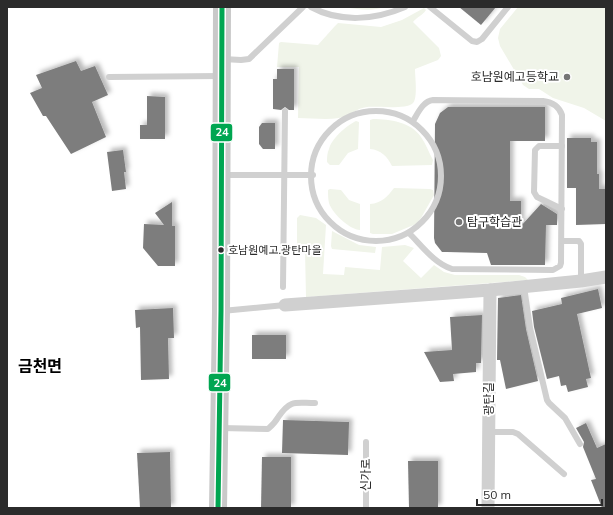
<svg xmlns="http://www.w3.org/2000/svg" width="613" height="515" font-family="Mulish,'Noto Sans KR',sans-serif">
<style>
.green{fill:#f0f4e9}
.building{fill:#7d7d7d;filter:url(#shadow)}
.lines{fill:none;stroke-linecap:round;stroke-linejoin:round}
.service{stroke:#d0d0d0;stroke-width:6}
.minor{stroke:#d0d0d0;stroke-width:13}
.secondary{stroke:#c9c9c9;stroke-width:18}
.bus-1-casing{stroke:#fff;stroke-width:8}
.bus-1{stroke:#00a651;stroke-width:5}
.poi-dot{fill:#757575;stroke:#fff;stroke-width:1.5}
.bus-dot{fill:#2b2b2b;stroke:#fff;stroke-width:1.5}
.labels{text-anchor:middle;stroke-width:4;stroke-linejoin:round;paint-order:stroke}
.bus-label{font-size:11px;fill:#2b2b2b;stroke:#fff;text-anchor:start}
.poi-label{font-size:12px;fill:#2b2b2b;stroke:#fff;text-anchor:end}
.street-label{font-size:12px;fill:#2b2b2b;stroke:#fff}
.district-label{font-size:16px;font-weight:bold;fill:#000;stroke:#fff}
.line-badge{stroke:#fff;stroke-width:1.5}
.badge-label{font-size:11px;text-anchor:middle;font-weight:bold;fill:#fff}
</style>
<defs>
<filter id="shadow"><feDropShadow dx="3.5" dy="-3.5" stdDeviation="2" flood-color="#0004"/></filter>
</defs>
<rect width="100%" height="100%" fill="#fff"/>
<g class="green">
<path d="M343,7H384C371,12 357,9 343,7Z"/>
<path d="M518,7H606V121L584,108L553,98L539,89H529L523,85L500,46L498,38L500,29Z"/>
<path d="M424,8L426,10C423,15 417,17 413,22L439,48L441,56L438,60L415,69C415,77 418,98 413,103C406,110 377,106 367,107C357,108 349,116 339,118C326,120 311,118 298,118L299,67H277L279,43L281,42L318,45L335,26L338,23L381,27L402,20Z"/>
<path d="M373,119C390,119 411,122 421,137C426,144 429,153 433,160L432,165L392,166C387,156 381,150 370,149V120Z"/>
<path d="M356,121L359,122L358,149L348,153L339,165H330L327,162C327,158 327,153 329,149C332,138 346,126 356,121Z"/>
<path d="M394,188L430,189L433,190L434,195L421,218L416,224L392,234H373L370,233V204C382,203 387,197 394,188Z"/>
<path d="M330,189L341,190L349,200L360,204V230C350,230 332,213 329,203C328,199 328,194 328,190Z"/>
<path d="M300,215L316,218L326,225L323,274L344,275L345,267L380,270L382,247L405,245L414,248L403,261L421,278L434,265L444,272L455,275H519L525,277L528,280L306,297L305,250H297V218Z"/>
<path d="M332,231L359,245L376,247L375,253L332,249L331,246Z"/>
</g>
<g class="building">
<path d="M459,7H496L481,25Z"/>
<path d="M76,61L81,71L95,66L108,95L92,102L106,137L71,154L46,116H43L30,93L42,88L36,75Z"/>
<path d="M277,69H294V110H289L285,107L281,110L273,109V79H277Z"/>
<path d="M147,96L165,97V139H140V125H147Z"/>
<path d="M448,107H545V141H510V201H521V226L541,204L557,214V225H546L545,265H491L487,253L447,252H442L435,243L434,238L435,124L440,113Z"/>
<path d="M262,123H275V149H263L259,144V127Z"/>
<path d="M567,138H591V142H597V174H599V189H606V224L576,225V188H567Z"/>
<path d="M123,150L126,172H124L126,189L112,191L107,152Z"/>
<path d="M172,202V226H175V266H158L143,248L144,224L164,225L155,213Z"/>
<path d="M598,289L602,308L577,314L591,378L586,379L588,387L568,392L566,385L561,386L559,376L547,379L534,327L532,311L562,304L561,298Z"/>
<path d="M521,295L526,329L538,381L506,389L500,360H497L498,298Z"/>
<path d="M173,308L174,338H168L169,379L141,380L140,327L136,328L135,310Z"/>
<path d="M482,315L481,363H476V372L453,374L454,381L440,382L424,352L452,350L450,317Z"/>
<rect x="252" y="335" width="34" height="24"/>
<path d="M283,420L349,422L348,455L282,453Z"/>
<path d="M586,423L597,448L606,444V508H602L591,480L596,479L583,447L584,442L576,428Z"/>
<path d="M170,452L171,508H140L137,453Z"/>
<path d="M262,457H291V508H261Z"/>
<path d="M408,461H438V508H409Z"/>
</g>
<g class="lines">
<g class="service">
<path d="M311,7C340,23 375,20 405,7"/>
<path d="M430,7L472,41L477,42L482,39L508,7"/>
<path d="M223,59L241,60L249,59L303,7"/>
<path d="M109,77L220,76"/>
<circle cx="376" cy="176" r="65"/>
<path d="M223,175H313"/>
<path d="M562,209L537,197L534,192L535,150L539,146H562"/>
<path d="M409,233C422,246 434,263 452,269L553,270L560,266L561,263L562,115C559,106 551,102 543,101L433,100C423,101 418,113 413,121"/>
<path d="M562,241H579L581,244V281"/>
<path d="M283,287L285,111"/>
<path d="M524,287L530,328L547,400L549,403L565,418L580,444"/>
<path d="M222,311L285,305"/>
<path d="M221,428L268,429C273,425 276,421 279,416C291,399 296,403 315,403"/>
<path d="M489,432H513L518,434L564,474"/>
<path d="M366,442V508"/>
</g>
<g class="minor">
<path d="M285,305L490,290L581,281L606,277"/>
<path d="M488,508L490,290"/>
</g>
<path class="secondary" d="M218,508L221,311L222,7"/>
<g class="bus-1-casing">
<path id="bus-1" d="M218,508L221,311L222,7"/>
</g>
<use href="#bus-1" class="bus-1"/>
</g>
<g class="poi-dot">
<circle cx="567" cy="77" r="4"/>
<circle cx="459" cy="222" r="4"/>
</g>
<circle class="bus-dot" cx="221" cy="250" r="3.5"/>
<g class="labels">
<g class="bus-label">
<text x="228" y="254">호남원예고.광탄마을</text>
</g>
<g class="poi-label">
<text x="559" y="81">호남원예고등학교</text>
<text x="467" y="226" text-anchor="start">탐구학습관</text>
</g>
<g class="street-label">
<text transform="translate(489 399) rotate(-90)" y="4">광탄길</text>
<text transform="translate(366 475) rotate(-90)" y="4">신가로</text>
</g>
<g class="district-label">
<text x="40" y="372">금천면</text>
</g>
</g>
<g class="line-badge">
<rect x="210" y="123" width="23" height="19" rx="4" fill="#00a651"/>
<rect x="208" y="373" width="23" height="19" rx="4" fill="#00a651"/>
</g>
<g class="badge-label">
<text x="222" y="136">24</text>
<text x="220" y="387">24</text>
</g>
<rect width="613" height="515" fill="none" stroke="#2b2b2b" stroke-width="16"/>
<path d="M477 499v6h125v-6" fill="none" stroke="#2b2b2b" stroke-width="2"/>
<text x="483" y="499" font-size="12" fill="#2b2b2b" stroke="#ffffff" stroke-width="3" paint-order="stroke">50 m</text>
</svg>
